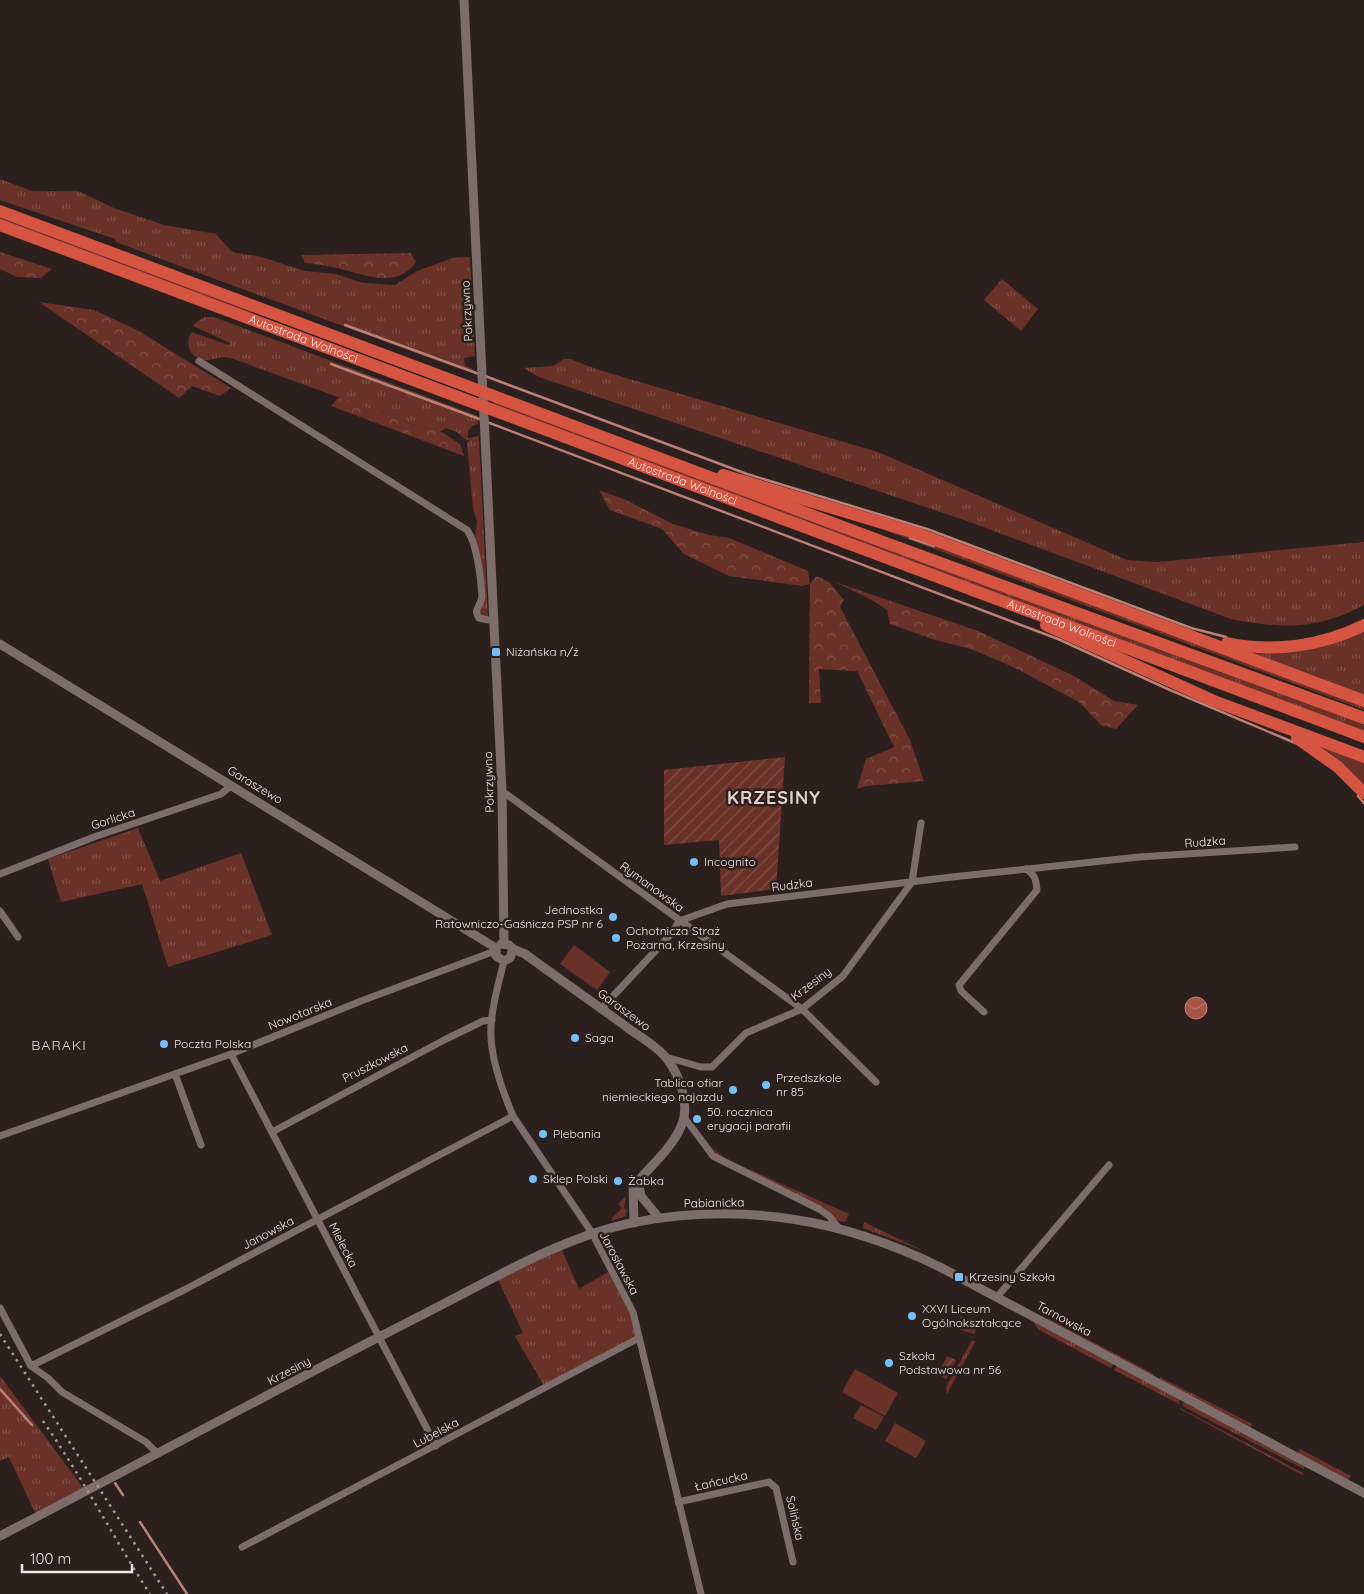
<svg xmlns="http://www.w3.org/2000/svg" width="1364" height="1594" font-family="Quicksand,sans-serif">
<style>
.grass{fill:url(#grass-tufts)}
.forest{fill:url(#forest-crowns)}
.park{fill:#6a3128}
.garden{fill:url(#garden-furrows)}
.water{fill:url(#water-waves);stroke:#bc8076}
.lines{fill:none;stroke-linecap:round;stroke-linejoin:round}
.stream{stroke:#bc8076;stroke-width:2.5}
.minor{stroke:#7d6d6a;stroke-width:7}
.tertiary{stroke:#7d6d6a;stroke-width:9}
.motorway{stroke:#d55442;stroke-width:12}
.rail{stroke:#a69c9a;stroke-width:2.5;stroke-dasharray:2.5 5;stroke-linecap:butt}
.poi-dot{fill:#74c0f6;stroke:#2c201e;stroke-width:2}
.labels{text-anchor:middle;stroke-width:5;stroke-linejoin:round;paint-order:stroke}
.street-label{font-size:12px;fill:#efe6e4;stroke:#2c201e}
.poi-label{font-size:12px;fill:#efe6e4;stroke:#2c201e;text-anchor:start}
.neighbourhood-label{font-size:14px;letter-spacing:1px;fill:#e2d0cd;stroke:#2c201e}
.district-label{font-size:18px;font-weight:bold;letter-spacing:1px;fill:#e2d0cd;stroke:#2c201e}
</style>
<defs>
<pattern id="grass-tufts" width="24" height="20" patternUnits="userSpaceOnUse" patternTransform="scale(1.25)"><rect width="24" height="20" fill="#6a3128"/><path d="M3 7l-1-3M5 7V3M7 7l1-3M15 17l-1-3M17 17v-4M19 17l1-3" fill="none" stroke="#804f47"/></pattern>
<pattern id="forest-crowns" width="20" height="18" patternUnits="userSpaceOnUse" patternTransform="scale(1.25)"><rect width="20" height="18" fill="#6a3128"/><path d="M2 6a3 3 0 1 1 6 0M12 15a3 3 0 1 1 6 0" fill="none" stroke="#804f47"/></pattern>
<pattern id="garden-furrows" width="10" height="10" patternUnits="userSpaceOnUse" patternTransform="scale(1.25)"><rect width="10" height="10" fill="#6a3128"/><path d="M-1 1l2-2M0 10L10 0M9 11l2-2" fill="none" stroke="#804f47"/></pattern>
<pattern id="water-waves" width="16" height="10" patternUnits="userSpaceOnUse" patternTransform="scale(1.25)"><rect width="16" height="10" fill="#a65447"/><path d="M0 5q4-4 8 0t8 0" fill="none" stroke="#b7756a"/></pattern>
</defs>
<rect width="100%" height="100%" fill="#2c201e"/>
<g class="grass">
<path d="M0,179L32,191H78L114,208L164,225L216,234L231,251L236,253L258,256L305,271L336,274L363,283L395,285L417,271L453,258L470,257L475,356L464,358L465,365L476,372L345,325L476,375L161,259L116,242L115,239L0,200Z"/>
<path d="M0,216L252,311L251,313L0,220Z"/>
<path d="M1002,279L1038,309L1021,331L984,300Z"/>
<path d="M204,317H214L478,416V424L472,426L468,431V438L479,436V438L488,616L480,615L479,612L483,583L475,539L477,522L473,508L467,443L470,440H466L457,432L446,428L439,432L423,428L231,358C218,355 213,361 203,360C189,357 185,343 191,332L229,345L230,343L195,327L193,325Z"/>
<path d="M564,359H570L599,370L878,452L1127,560L1157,562L1364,542V605C1318,630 1281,629 1231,619L967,521L539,377L523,368L553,366Z"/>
<path d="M494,401L1364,723V733L493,405Z"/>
<path d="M885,526L1364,705V710L884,530Z"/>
<path d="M1364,629V698L1235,648L1246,649Z"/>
<path d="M1314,742L1364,761V789Z"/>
<path d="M138,828L160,881L241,853L272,935L168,967L142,884L61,902L48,859Z"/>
<path d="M691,1121L708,1144L724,1158L849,1214L845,1222L839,1221L822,1208L718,1156Z"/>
<path d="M626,1196L624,1208L627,1209L626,1216L613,1220L611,1219L622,1208L618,1204Z"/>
<path d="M864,1222L924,1251L863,1228Z"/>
<path d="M561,1248L579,1289L608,1272L630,1313L637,1337L544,1386L515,1336L523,1333L498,1280Z"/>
<path d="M1045,1317L1154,1374L1153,1376L1049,1321Z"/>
<path d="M1032,1320L1114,1363L1111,1368L1039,1330Z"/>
<path d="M972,1340L975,1342L947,1394L946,1387Z"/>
<path d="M1117,1365L1179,1397V1404L1114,1370Z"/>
<path d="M0,1376L84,1489L37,1517L9,1457L0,1461Z"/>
<path d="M1160,1377L1252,1424L1250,1428L1160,1380Z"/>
<path d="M1184,1402L1304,1464V1469L1182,1406Z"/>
<path d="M1180,1408L1303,1473L1302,1475L1180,1409Z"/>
<path d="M1300,1449L1349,1475L1351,1476L1348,1480L1297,1453Z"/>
</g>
<g class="forest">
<path d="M0,252L52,269L41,278L17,277L0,269Z"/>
<path d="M411,253L416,262C396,291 361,273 333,267C324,265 315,264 305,263L301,255Z"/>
<path d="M39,302L94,310L137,330L231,388L220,396L192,386L179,398Z"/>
<path d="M339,397L423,428L442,432L460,444L464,456L331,406Z"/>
<path d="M599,490L626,500L673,524L709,535L729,538L808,571L810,584L816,576L829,582L844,600L840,607L910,740L924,781L866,786L857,789L866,759L894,747L857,671L819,669L821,703H809L810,584L802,586L729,576L684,554L662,529L610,510Z"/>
<path d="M835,582L978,631L1074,676L1114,701L1138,705L1116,729L1101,725L1079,702L1013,667L971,649L935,640L890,624L887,610L872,600Z"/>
</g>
<g class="park">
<path d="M574,945L610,972L597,990L560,964Z"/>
<path d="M961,1316L979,1324L974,1334L958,1329V1322Z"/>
<path d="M855,1369L898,1393L885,1416L842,1392Z"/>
<path d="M861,1405L884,1417L876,1430L853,1418Z"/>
<path d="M895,1423L926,1441L916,1458L885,1441Z"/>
</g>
<g class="garden">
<path d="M785,757L776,889L721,896L719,840L664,845V770Z"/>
<path d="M947,1356L956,1360L946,1379L938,1374Z"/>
</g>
<circle class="water" cx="1196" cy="1008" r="11"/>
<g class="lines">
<g class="stream">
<path d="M345,325L479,374"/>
<path d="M331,364L482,420"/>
<path d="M485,376L747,474L927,529L1191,628L1226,637"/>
<path d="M487,422L1058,639L1170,690L1295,743"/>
<path d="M910,538L934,546"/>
<path d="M1358,796L1364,803"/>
<path d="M0,1389L32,1425"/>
<path d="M115,1483L123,1495"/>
<path d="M140,1522L187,1594"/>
</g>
<g class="minor">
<path d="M199,361L467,530C477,543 481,579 482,596C482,605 472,609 479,618L494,621"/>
<path d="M502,791L802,1009L876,1082"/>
<path d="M0,874L94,837L221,794L231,786"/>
<path d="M0,911L18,937"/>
<path d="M504,961C499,982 492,1004 491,1026C489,1055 502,1090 513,1116L592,1233L633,1312L701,1594"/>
<path d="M601,1009L672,933L679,921L727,904L952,877L1139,857L1295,847"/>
<path d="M984,1012L961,991L959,985L1037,890C1036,879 1035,875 1026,869"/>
<path d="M231,1054L436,1446"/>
<path d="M666,1057L701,1067H712L746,1033L802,1009L843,976L912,882L921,823"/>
<path d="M175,1074L201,1145"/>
<path d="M684,1117L713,1156L819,1209L829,1216L838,1227"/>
<path d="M272,1132L446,1039L483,1021L492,1020"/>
<path d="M0,1136L231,1054L361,1001L495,951"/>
<path d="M997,1297L1109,1165"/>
<path d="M0,1308L31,1366L48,1378L62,1392L146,1442L158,1454"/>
<path d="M31,1366L186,1289L513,1116"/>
<path d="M678,1502L769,1482L776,1488L793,1562"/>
<path d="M242,1547L639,1338"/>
</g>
<g class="tertiary">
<path d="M464,0L502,791L504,943"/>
<path d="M0,644L496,948"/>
<path d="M501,944L509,945L513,949L525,954C559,979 594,1003 628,1028C640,1037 657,1046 667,1059C679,1074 690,1104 682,1124C673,1148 649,1167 633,1187L634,1223"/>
<path d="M496,948V956L504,961L510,958L513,949"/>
<path d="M638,1181L641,1196L659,1218"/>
<path d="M0,1536C141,1463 282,1386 424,1314C492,1280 560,1237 636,1222C744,1202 842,1219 940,1267L1364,1493"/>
</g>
<g class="motorway">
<path d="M0,211L878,540L1364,718"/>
<path id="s1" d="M0,225L1364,737"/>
<path d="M723,475L919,534L1364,701"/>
<path d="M1046,625L1214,701L1364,757"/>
<path d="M1227,643C1273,653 1322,646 1364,625"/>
<path d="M1297,738L1338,767L1364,793"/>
</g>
<g class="rail">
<path d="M0,1334L167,1594"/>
<path d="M43,1421C82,1477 113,1537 150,1594"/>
</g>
</g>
<g class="poi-dot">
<rect x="491" y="647" width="10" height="10" rx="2.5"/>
<circle cx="694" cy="862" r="5"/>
<circle cx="613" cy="917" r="5"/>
<circle cx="616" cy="938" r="5"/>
<circle cx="575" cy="1038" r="5"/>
<circle cx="164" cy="1044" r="5"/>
<circle cx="766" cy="1085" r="5"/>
<circle cx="733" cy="1090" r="5"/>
<circle cx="697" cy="1119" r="5"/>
<circle cx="543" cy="1134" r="5"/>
<circle cx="533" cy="1179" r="5"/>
<circle cx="618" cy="1181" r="5"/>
<rect x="954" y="1272" width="10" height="10" rx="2.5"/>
<circle cx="912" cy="1316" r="5"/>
<circle cx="889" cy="1363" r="5"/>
</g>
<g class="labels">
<g class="street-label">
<text transform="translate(467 311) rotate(-93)" y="4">Pokrzywno</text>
<text dy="4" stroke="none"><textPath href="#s1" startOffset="324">Autostrada Wolności</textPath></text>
<text dy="4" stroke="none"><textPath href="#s1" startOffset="729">Autostrada Wolności</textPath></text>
<text dy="4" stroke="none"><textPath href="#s1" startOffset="1134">Autostrada Wolności</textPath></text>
<text transform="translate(489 782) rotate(-92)" y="4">Pokrzywno</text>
<text transform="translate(255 785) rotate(31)" y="4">Garaszewo</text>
<text transform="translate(113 819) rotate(-18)" y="4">Gorlicka</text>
<text transform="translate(1205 842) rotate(-4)" y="4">Rudzka</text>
<text transform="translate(792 885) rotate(-7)" y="4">Rudzka</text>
<text transform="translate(652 887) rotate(36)" y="4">Rymanowska</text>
<text transform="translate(811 984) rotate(-37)" y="4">Krzesiny</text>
<text transform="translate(624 1010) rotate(36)" y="4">Garaszewo</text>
<text transform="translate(300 1014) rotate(-22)" y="4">Nowotarska</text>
<text transform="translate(375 1063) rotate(-27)" y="4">Pruszkowska</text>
<text transform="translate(714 1203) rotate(-1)" y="4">Pabianicka</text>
<text transform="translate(268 1233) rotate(-28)" y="4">Janowska</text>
<text transform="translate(343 1245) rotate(63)" y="4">Mielecka</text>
<text transform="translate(619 1263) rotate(62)" y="4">Jarosławska</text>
<text transform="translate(1064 1319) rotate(28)" y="4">Tarnowska</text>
<text transform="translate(289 1371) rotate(-28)" y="4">Krzesiny</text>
<text transform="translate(436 1433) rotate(-28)" y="4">Lubelska</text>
<text transform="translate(721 1481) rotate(-13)" y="4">Łańcucka</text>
<text transform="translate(795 1518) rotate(77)" y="4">Solińska</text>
</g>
<g class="poi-label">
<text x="506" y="656">Niżańska n/ż</text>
<text x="704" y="866">Incognito</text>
<text x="603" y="914" text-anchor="end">Jednostka<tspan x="603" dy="14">Ratowniczo-Gaśnicza PSP nr 6</tspan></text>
<text x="626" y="935">Ochotnicza Straż<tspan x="626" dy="14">Pożarna, Krzesiny</tspan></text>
<text x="585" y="1042">Saga</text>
<text x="174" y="1048">Poczta Polska</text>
<text x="776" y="1082">Przedszkole<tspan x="776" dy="14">nr 85</tspan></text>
<text x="723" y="1087" text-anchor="end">Tablica ofiar<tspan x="723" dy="14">niemieckiego najazdu</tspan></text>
<text x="707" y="1116">50. rocznica<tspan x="707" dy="14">erygacji parafii</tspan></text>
<text x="553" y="1138">Plebania</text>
<text x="543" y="1183">Sklep Polski</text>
<text x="628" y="1185">Żabka</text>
<text x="969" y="1281">Krzesiny Szkoła</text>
<text x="922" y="1313">XXVI Liceum<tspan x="922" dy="14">Ogólnokształcące</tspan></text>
<text x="899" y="1360">Szkoła<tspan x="899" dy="14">Podstawowa nr 56</tspan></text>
</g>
<g class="neighbourhood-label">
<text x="59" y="1050">BARAKI</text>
</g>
<g class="district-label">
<text x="774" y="804">KRZESINY</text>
</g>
</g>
<path d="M22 1564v8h110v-8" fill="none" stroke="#efe6e4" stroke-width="2.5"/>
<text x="30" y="1564" font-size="15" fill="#efe6e4" stroke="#2c201e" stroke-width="4" paint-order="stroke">100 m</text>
</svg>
